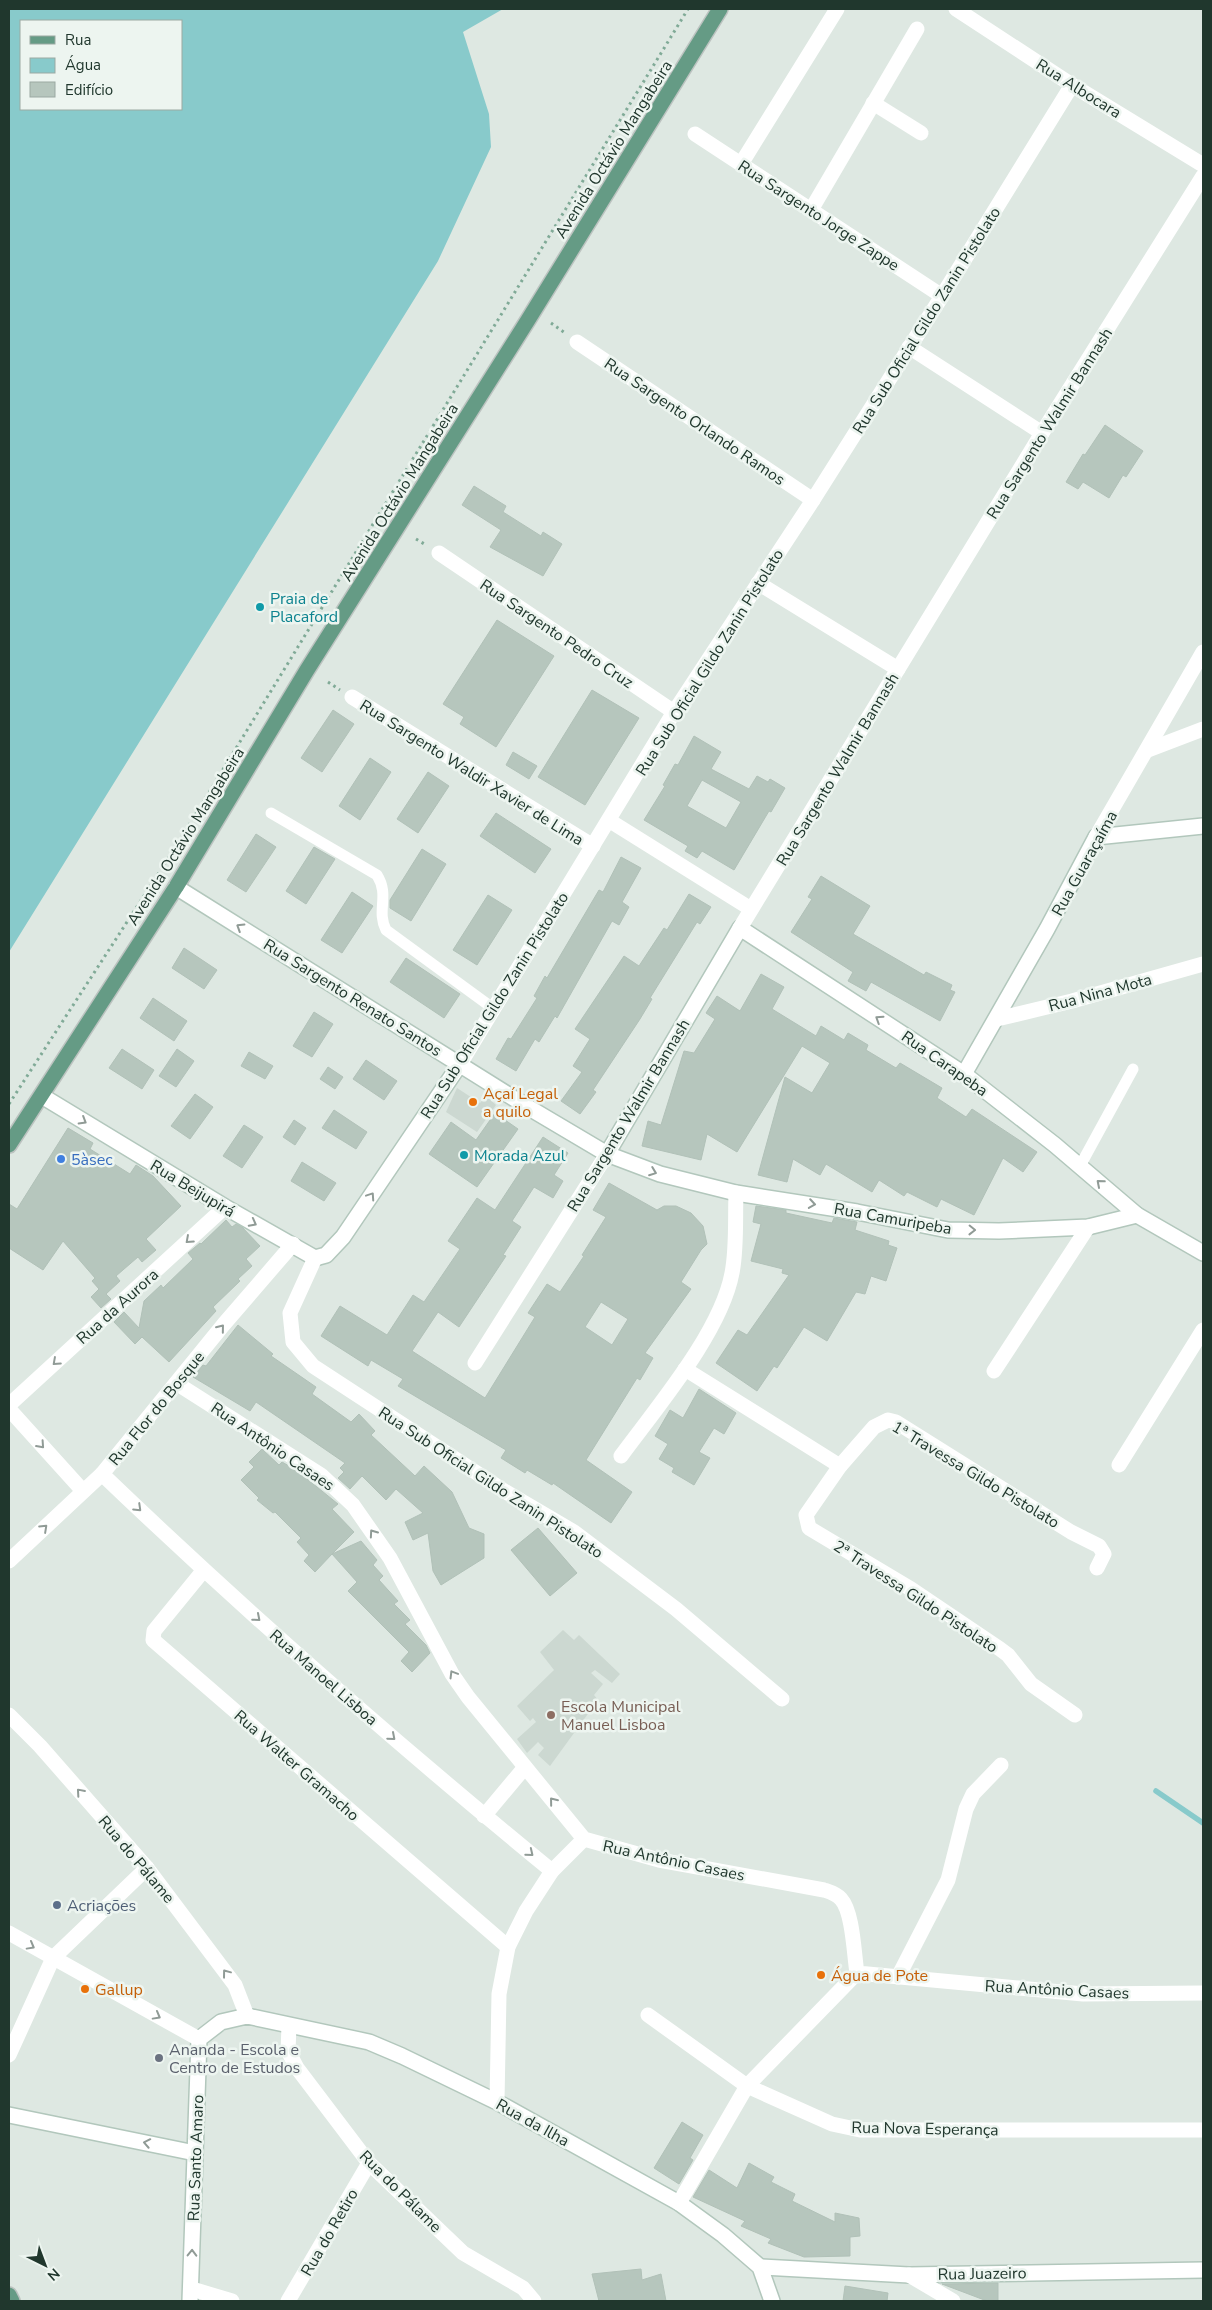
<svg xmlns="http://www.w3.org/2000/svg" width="1212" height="2310" font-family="'Nunito Sans',sans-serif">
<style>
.built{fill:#ccd8d1}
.water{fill:#88cacb;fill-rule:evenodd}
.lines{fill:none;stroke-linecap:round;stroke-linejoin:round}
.stream{stroke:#88cacb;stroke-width:5.5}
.building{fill:#b6c6bd;stroke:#b1c1b8;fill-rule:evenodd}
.secondary-casing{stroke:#b2c7bc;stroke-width:18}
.primary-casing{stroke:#bcc3c0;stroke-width:18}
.path{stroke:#80aa97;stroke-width:3;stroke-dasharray:2.5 4;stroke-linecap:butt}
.lane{stroke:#fff;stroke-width:11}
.street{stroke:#fff;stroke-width:15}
.secondary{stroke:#fff;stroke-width:15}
.primary{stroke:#659b85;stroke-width:15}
.oneway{stroke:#909b96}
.culture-dot{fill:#0f9aa8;stroke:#edf5f0;stroke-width:2}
.food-dot{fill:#e8710a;stroke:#edf5f0;stroke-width:2}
.shop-dot{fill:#3f7fe0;stroke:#edf5f0;stroke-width:2}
.education-dot{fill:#8d6e63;stroke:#edf5f0;stroke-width:2}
.service-dot{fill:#5c6f8a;stroke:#edf5f0;stroke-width:2}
.worship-dot{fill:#6b7280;stroke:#edf5f0;stroke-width:2}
.labels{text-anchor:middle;stroke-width:5;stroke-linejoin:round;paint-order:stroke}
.street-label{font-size:16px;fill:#20372d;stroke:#edf5f0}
.culture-label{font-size:16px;fill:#0d838f;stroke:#edf5f0;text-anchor:start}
.food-label{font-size:16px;fill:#c56008;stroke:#edf5f0;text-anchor:start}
.shop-label{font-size:16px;fill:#366cbe;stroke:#edf5f0;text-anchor:start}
.education-label{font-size:16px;fill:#785e54;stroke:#edf5f0;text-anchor:start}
.service-label{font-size:16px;fill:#4e5e75;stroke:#edf5f0;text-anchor:start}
.worship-label{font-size:16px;fill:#5b616d;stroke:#edf5f0;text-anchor:start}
</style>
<rect width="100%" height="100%" fill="#dee8e2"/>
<g class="built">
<path d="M457,1088L480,1103L486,1096L496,1105L477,1132L446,1112Z"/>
<path d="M563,1630L574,1640L579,1635L620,1674L612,1683L595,1670L591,1673L603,1684L594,1695L598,1700L550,1766L538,1755L544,1748L538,1742L527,1753L517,1739L536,1722L533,1718L530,1721L517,1706L554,1670L540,1652Z"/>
</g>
<path class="water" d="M9,9H503L463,32L489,114L491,147L438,261L9,952ZM21,21H181V109H21Z"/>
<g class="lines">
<path class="stream" d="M1156,1791L1203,1823"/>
</g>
<g class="building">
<path d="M1105,425L1143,451L1126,477L1123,475L1109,498L1083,482L1078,489L1066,482L1083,454L1085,455Z"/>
<path d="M474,486L506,506L503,512L541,536L543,532L562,544L543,576L490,547L501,530L462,505Z"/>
<path d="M497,620L554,656L496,747L460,724L464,717L443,704Z"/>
<path d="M592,690L639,718L585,805L538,777Z"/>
<path d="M333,710L354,724L322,772L301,758Z"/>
<path d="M694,736L721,752L711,769L749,789L757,776L768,782L770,779L785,788L771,812L769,811L734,870L702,851L697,858L685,851L688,846L644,820L665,786L663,785L675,764L678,765ZM702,780L741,802L726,828L687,806Z"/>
<path d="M513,752L537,766L529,779L506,765Z"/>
<path d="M370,758L391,772L360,820L339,806Z"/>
<path d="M428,772L449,786L418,833L397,819Z"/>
<path d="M496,813L551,849L535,873L480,836Z"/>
<path d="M256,834L276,847L246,892L227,880Z"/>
<path d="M314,847L335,859L306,904L286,891Z"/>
<path d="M422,849L446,864L411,921L390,908V900Z"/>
<path d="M621,857L641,868L622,902L629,907L619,925L612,921L557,1018L555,1016L539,1042L535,1039L516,1071L496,1059L508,1038L511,1039L537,998L534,996L545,976L547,978L599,890L603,892Z"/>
<path d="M821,876L870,906L853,934L924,975L926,972L952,985L950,990L955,992L940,1021L871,982L866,991L848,981L853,972L791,932L812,899L808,897Z"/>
<path d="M352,892L373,906L342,953L321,940Z"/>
<path d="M689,894L711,907L700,924L697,922L650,998L652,999L640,1019L593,1090L596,1092L580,1114L561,1101L582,1072L573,1066L590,1039L575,1029L624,956L639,966L664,928L667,930Z"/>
<path d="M488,895L512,910L477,965L453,950Z"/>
<path d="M184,948L217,970L204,989L172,968Z"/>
<path d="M406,958L460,994L444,1018L390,982Z"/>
<path d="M761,974L784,987L772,1009L816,1036L821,1026L844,1040L848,1033L868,1045L866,1050L896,1068L900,1063L942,1088L937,1098L966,1117L972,1109L1037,1152L1023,1172L1003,1158L974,1215L941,1199L937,1207L907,1192L904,1196L879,1180L872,1192L826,1164L820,1175L793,1159L787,1182L758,1175L785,1077L812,1093L830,1063L802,1046L737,1152L707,1134L701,1160L642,1146L648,1121L661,1125L684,1051L694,1053L715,1019L706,1013L717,996L740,1011Z"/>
<path d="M153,998L187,1021L174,1041L140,1018Z"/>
<path d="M314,1012L333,1024L312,1057L293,1046Z"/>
<path d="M122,1049L154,1070L142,1089L109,1068Z"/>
<path d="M177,1049L194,1061L176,1087L159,1076Z"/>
<path d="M249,1052L273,1066L265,1079L241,1066Z"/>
<path d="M366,1060L397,1081L384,1100L353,1079Z"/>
<path d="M328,1067L343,1077L335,1089L320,1079Z"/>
<path d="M195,1094L213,1107L190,1139L171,1126Z"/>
<path d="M334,1110L367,1132L356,1149L322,1128Z"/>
<path d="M495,1113L518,1129L477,1187L429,1154L451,1122L476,1140Z"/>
<path d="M294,1120L306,1128L295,1145L283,1137Z"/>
<path d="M244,1125L263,1137L242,1168L223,1156Z"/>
<path d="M68,1128L93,1143L90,1149L130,1174L136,1165L153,1176L181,1206L146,1239L156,1250L142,1262L138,1257L116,1276L120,1281L106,1294L111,1299L101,1308L91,1297L99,1289L92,1281L95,1278L63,1241L43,1270L9,1248V1204L17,1209Z"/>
<path d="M543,1137L568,1153L554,1175L563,1181L553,1198L534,1187L512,1221L521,1227L503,1255L506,1256L459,1327L438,1312L412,1351L485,1398L535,1317L528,1313L547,1284L560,1292L584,1256L582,1255L606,1217L593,1210L609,1183L657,1210L664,1206H676L691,1213L703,1226L707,1244L701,1250L681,1282L691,1289L645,1353L653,1358L640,1380L637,1378L586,1460L632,1492L611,1523L553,1483L552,1485L527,1470L525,1473L501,1458L506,1450L398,1386L403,1379L371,1360L368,1366L321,1336L340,1306L387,1335L413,1295L424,1302L460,1249L448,1241L477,1198L495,1210ZM601,1302L628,1319L612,1345L585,1327Z"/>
<path d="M302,1162L336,1183L324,1201L291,1181Z"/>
<path d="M756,1206L786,1210V1213L832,1223L834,1218L857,1222L855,1230L889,1241L888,1245L897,1248L886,1281L871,1276L865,1294L856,1292L827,1341L804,1327L777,1368L774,1366L757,1391L716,1363L738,1330L747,1335L789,1275L782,1273L783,1269L751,1261L761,1224L753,1222Z"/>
<path d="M226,1220L232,1227L236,1224L242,1227L260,1246L246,1259L252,1266L238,1279L240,1281L213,1307L216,1311L169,1362L142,1337L135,1344L114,1322L124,1312L139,1328L144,1301L161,1285L163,1288L193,1259L188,1253L200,1243L201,1244Z"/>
<path d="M238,1325L273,1354L271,1356L316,1387L312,1394L351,1422L359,1414L375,1431L371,1435L415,1476L424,1466L452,1492L469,1528L484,1534V1558L441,1585L433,1571L428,1533L413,1540L405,1522L423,1513L396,1489L386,1500L362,1476L350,1489L338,1478L344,1472L340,1468L345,1463L256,1402L250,1411L193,1377L203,1365L206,1366Z"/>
<path d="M699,1389L736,1413L724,1434L714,1428L699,1452L710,1458L694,1485L672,1472L674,1468L659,1459L668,1444L655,1436L670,1410L683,1418Z"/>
<path d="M262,1449L279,1465L282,1462L296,1470L338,1504L332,1509L354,1532L332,1554L361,1541L377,1560L373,1565L383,1576L379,1580L398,1601L394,1604L410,1620L405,1624L426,1645L430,1653L412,1672L401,1661L409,1652L348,1591L357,1582L332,1554L315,1572L304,1561L309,1555L297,1542L301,1538L275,1512L273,1513L257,1500L259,1498L241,1480L254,1467L249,1462Z"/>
<path d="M538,1528L577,1573L550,1596L511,1550Z"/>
<path d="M682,2122L703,2135L690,2158L693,2160L679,2184L654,2168Z"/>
<path d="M749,2163L774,2177L771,2182L795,2194L792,2201L835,2222V2213L859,2218L860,2236L850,2237V2256L804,2257L768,2243L771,2239L741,2226L745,2221L693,2197L709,2170L737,2188Z"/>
<path d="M641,2269L642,2280L661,2274L666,2301H599L592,2274Z"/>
<path d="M998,2283V2301H987L942,2284Z"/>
<path d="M845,2286L888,2293L887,2301H843Z"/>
</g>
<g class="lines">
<g class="secondary-casing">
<g id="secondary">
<path d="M176,887L526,1106L607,1154L660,1174L736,1193L857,1212L948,1230L999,1231L1088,1227L1137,1215"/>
<path d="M964,1074L1047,929L1096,837L1203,826"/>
<path d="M42,1096L225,1207L315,1258L326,1255L343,1237L460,1064"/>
<path d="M607,1154L740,928L964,1074L1055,1145L1137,1215L1203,1253"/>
<path d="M9,2115L195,2153"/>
<path d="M760,2267L909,2275L1203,2270"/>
<path d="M190,2301L199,2039L221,2022L247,2016L369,2042L402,2056L497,2102L679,2203L723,2235L760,2267L772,2301"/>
</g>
</g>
<g class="primary-casing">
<g id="primary">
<path d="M9,1145L176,887L307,670L528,320L720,9"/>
<path d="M9,2295L12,2301"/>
</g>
</g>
<g class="path">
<path d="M551,323L565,333"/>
<path d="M416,539L426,545"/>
<path d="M328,682L340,690"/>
<path d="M9,1104L175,848L688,9"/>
</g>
<g class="lane">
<path d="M271,813L377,875C390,896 376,910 386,930L494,1009"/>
<path d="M1080,1166L1133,1069"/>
</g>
<g class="street">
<path d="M956,9L1072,85L1203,165"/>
<path d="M873,103L921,133"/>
<path d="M695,134L942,296"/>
<path d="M741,164L837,9"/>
<path d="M811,210L917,29"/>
<path d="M577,342L813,500"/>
<path d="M909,347L1042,433"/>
<path d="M439,553L674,712"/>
<path d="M758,583L898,669"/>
<path d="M352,697L593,846"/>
<path d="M1148,750L1203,729"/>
<path d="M610,821L751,909"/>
<path d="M1096,837L1203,652"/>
<path d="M740,928L1042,433L1203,176"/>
<path d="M997,1019L1072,1001L1203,964"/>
<path d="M460,1064L674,712L813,500L942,296L1072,85"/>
<path d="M315,1258L290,1313L293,1342L313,1366L506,1492L574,1532L676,1609L782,1699"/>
<path d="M475,1363L607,1154"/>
<path d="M685,1369L840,1466"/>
<path d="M994,1371L1088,1227"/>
<path d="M176,1383L321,1475L353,1505L390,1558L452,1674L468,1697L584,1839L659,1860L824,1890C830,1892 837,1894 841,1899C853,1912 854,1955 857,1973L1083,1994L1203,1993"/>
<path d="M9,1405L225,1207"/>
<path d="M9,1409L83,1491"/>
<path d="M621,1456C657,1407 721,1332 732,1273C737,1248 735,1219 736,1193"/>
<path d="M1119,1465L1203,1330"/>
<path d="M102,1474C247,1613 397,1744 552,1871"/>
<path d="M9,1561L102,1474L224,1324L293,1244"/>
<path d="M203,1571L154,1631L153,1640L508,1947"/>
<path d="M9,1715L40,1746L147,1868L235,1985L247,2016"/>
<path d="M1075,1715L1031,1684L1008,1655L1000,1649L911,1589L809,1528L806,1515L840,1466L874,1427L888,1420L896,1422L1071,1532L1099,1546L1104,1554L1097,1568"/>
<path d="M484,1816L525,1767"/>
<path d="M9,1933L199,2039"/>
<path d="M898,1977L948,1880L966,1809L973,1794L1001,1765"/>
<path d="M648,2015L747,2086L832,2124L860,2130H1203"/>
<path d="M289,2026L288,2051L297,2068L369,2163L463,2253L523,2288L534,2301"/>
<path d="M9,2055L53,1958L147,1868"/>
<path d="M497,2102L499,1994L508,1947L526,1911L552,1871L584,1839"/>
<path d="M679,2203L747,2086L857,1973"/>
<path d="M909,2275L953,2301"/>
<path d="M192,2289L232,2301"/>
<path d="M288,2301L369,2163"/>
</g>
<use href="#secondary" class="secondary"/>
<use href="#primary" class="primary"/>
</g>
<defs><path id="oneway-chevron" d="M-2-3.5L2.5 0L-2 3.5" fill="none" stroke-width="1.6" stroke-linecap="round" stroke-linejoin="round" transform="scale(1.25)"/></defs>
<g class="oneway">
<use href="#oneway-chevron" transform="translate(240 927) rotate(-148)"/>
<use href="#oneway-chevron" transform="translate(879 1019) rotate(-147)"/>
<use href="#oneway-chevron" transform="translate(83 1121) rotate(31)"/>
<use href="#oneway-chevron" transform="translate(653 1172) rotate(21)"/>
<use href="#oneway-chevron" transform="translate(1100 1183) rotate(-139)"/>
<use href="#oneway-chevron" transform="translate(371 1196) rotate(-56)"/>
<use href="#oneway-chevron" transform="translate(812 1204) rotate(9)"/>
<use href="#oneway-chevron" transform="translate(253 1223) rotate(28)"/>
<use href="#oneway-chevron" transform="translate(972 1230) rotate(1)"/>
<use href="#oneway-chevron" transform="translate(189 1240) rotate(138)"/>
<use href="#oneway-chevron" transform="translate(221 1328) rotate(-51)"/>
<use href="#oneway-chevron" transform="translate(56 1362) rotate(138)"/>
<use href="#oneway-chevron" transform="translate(41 1445) rotate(48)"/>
<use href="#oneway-chevron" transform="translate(138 1508) rotate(44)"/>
<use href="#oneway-chevron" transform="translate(44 1528) rotate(-43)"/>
<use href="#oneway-chevron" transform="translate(373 1533) rotate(-125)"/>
<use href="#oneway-chevron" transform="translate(257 1618) rotate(41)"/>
<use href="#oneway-chevron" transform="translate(453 1674) rotate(-121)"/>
<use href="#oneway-chevron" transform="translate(392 1737) rotate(41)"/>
<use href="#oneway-chevron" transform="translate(80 1792) rotate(-131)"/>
<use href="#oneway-chevron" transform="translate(553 1801) rotate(-129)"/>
<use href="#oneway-chevron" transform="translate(530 1853) rotate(39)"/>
<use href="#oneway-chevron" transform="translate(31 1946) rotate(29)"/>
<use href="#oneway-chevron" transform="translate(226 1973) rotate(-127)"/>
<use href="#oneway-chevron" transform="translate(157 2016) rotate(29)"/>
<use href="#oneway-chevron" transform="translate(147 2143) rotate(-169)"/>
<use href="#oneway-chevron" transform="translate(192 2253) rotate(-89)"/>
</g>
<g class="culture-dot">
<circle cx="260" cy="607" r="5"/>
<circle cx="464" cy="1155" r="5"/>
</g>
<g class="food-dot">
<circle cx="473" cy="1102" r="5"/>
<circle cx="821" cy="1975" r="5"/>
<circle cx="85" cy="1989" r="5"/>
</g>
<circle class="shop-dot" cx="61" cy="1159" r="5"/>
<circle class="education-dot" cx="551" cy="1715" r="5"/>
<circle class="service-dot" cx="57" cy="1905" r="5"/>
<circle class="worship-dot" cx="159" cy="2058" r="5"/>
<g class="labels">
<g class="street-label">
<text transform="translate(1079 88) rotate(32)" y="6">Rua Albocara</text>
<text transform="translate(613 149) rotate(-58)" y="6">Avenida Octávio Mangabeira</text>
<text transform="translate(819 215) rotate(33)" y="6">Rua Sargento Jorge Zappe</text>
<text transform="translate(926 320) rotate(-58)" y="6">Rua Sub Oficial Gildo Zanin Pistolato</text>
<text transform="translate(695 421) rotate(34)" y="6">Rua Sargento Orlando Ramos</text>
<text transform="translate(1049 423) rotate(-58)" y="6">Rua Sargento Walmir Bannash</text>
<text transform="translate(399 492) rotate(-58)" y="6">Avenida Octávio Mangabeira</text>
<text transform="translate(557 633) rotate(34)" y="6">Rua Sargento Pedro Cruz</text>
<text transform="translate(709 662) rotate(-58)" y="6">Rua Sub Oficial Gildo Zanin Pistolato</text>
<text transform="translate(837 769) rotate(-59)" y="6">Rua Sargento Walmir Bannash</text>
<text transform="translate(472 772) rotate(32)" y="6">Rua Sargento Waldir Xavier de Lima</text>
<text transform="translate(185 836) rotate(-58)" y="6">Avenida Octávio Mangabeira</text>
<text transform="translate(1084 863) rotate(-61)" y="6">Rua Guaraçaíma</text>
<text transform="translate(1100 992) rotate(-15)" y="6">Rua Nina Mota</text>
<text transform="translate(353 997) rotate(32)" y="6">Rua Sargento Renato Santos</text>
<text transform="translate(494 1005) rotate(-58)" y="6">Rua Sub Oficial Gildo Zanin Pistolato</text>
<text transform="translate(945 1063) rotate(35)" y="6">Rua Carapeba</text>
<text transform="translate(628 1115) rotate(-59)" y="6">Rua Sargento Walmir Bannash</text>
<text transform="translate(193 1188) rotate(31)" y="6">Rua Beijupirá</text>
<text transform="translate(893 1218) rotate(10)" y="6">Rua Camuripeba</text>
<text transform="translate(117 1306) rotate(-42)" y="6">Rua da Aurora</text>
<text transform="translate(156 1408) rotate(-51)" y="6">Rua Flor do Bosque</text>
<text transform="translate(273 1446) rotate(34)" y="6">Rua Antônio Casaes</text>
<text transform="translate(976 1474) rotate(31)" y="6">1ª Travessa Gildo Pistolato</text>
<text transform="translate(491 1482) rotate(33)" y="6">Rua Sub Oficial Gildo Zanin Pistolato</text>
<text transform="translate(916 1596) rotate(33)" y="6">2ª Travessa Gildo Pistolato</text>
<text transform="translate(324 1677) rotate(41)" y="6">Rua Manoel Lisboa</text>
<text transform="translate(297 1765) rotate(41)" y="6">Rua Walter Gramacho</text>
<text transform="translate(137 1859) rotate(50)" y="6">Rua do Pálame</text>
<text transform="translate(674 1860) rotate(12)" y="6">Rua Antônio Casaes</text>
<text transform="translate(1057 1989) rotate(3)" y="6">Rua Antônio Casaes</text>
<text transform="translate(533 2122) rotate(29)" y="6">Rua da Ilha</text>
<text transform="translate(925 2128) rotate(1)" y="6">Rua Nova Esperança</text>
<text transform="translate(195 2158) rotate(-88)" y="6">Rua Santo Amaro</text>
<text transform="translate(401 2191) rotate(45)" y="6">Rua do Pálame</text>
<text transform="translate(329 2232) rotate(-60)" y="6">Rua do Retiro</text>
<text transform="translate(982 2273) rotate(-1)" y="6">Rua Juazeiro</text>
</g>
<g class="culture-label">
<text x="270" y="604">Praia de<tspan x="270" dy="18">Placaford</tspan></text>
<text x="474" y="1161">Morada Azul</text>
</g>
<g class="food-label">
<text x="483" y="1099">Açaí Legal<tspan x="483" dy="18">a quilo</tspan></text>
<text x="831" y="1981">Água de Pote</text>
<text x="95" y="1995">Gallup</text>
</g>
<g class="shop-label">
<text x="71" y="1165">5àsec</text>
</g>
<g class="education-label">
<text x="561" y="1712">Escola Municipal<tspan x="561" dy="18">Manuel Lisboa</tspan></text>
</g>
<g class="service-label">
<text x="67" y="1911">Acriações</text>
</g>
<g class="worship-label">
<text x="169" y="2055">Ananda - Escola e<tspan x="169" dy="18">Centro de Estudos</tspan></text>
</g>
</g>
<rect width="1212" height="2310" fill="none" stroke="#20372d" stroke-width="20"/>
<rect x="20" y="20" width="162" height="90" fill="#edf5f0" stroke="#9ba9a2"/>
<rect x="30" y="36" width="25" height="8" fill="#659b85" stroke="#9ba9a2"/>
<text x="65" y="45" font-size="15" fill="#20372d">Rua</text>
<rect x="30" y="58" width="25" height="15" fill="#88cacb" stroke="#9ba9a2"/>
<text x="65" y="70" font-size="15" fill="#20372d">Água</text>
<rect x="30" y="82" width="25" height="15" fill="#b6c6bd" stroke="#9ba9a2"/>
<text x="65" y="95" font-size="15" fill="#20372d">Edifício</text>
<g transform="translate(45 2265) rotate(138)" stroke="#edf5f0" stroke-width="4" paint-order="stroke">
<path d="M0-4L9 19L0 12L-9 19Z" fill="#20372d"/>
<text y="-8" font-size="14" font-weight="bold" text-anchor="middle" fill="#20372d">N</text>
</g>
</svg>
